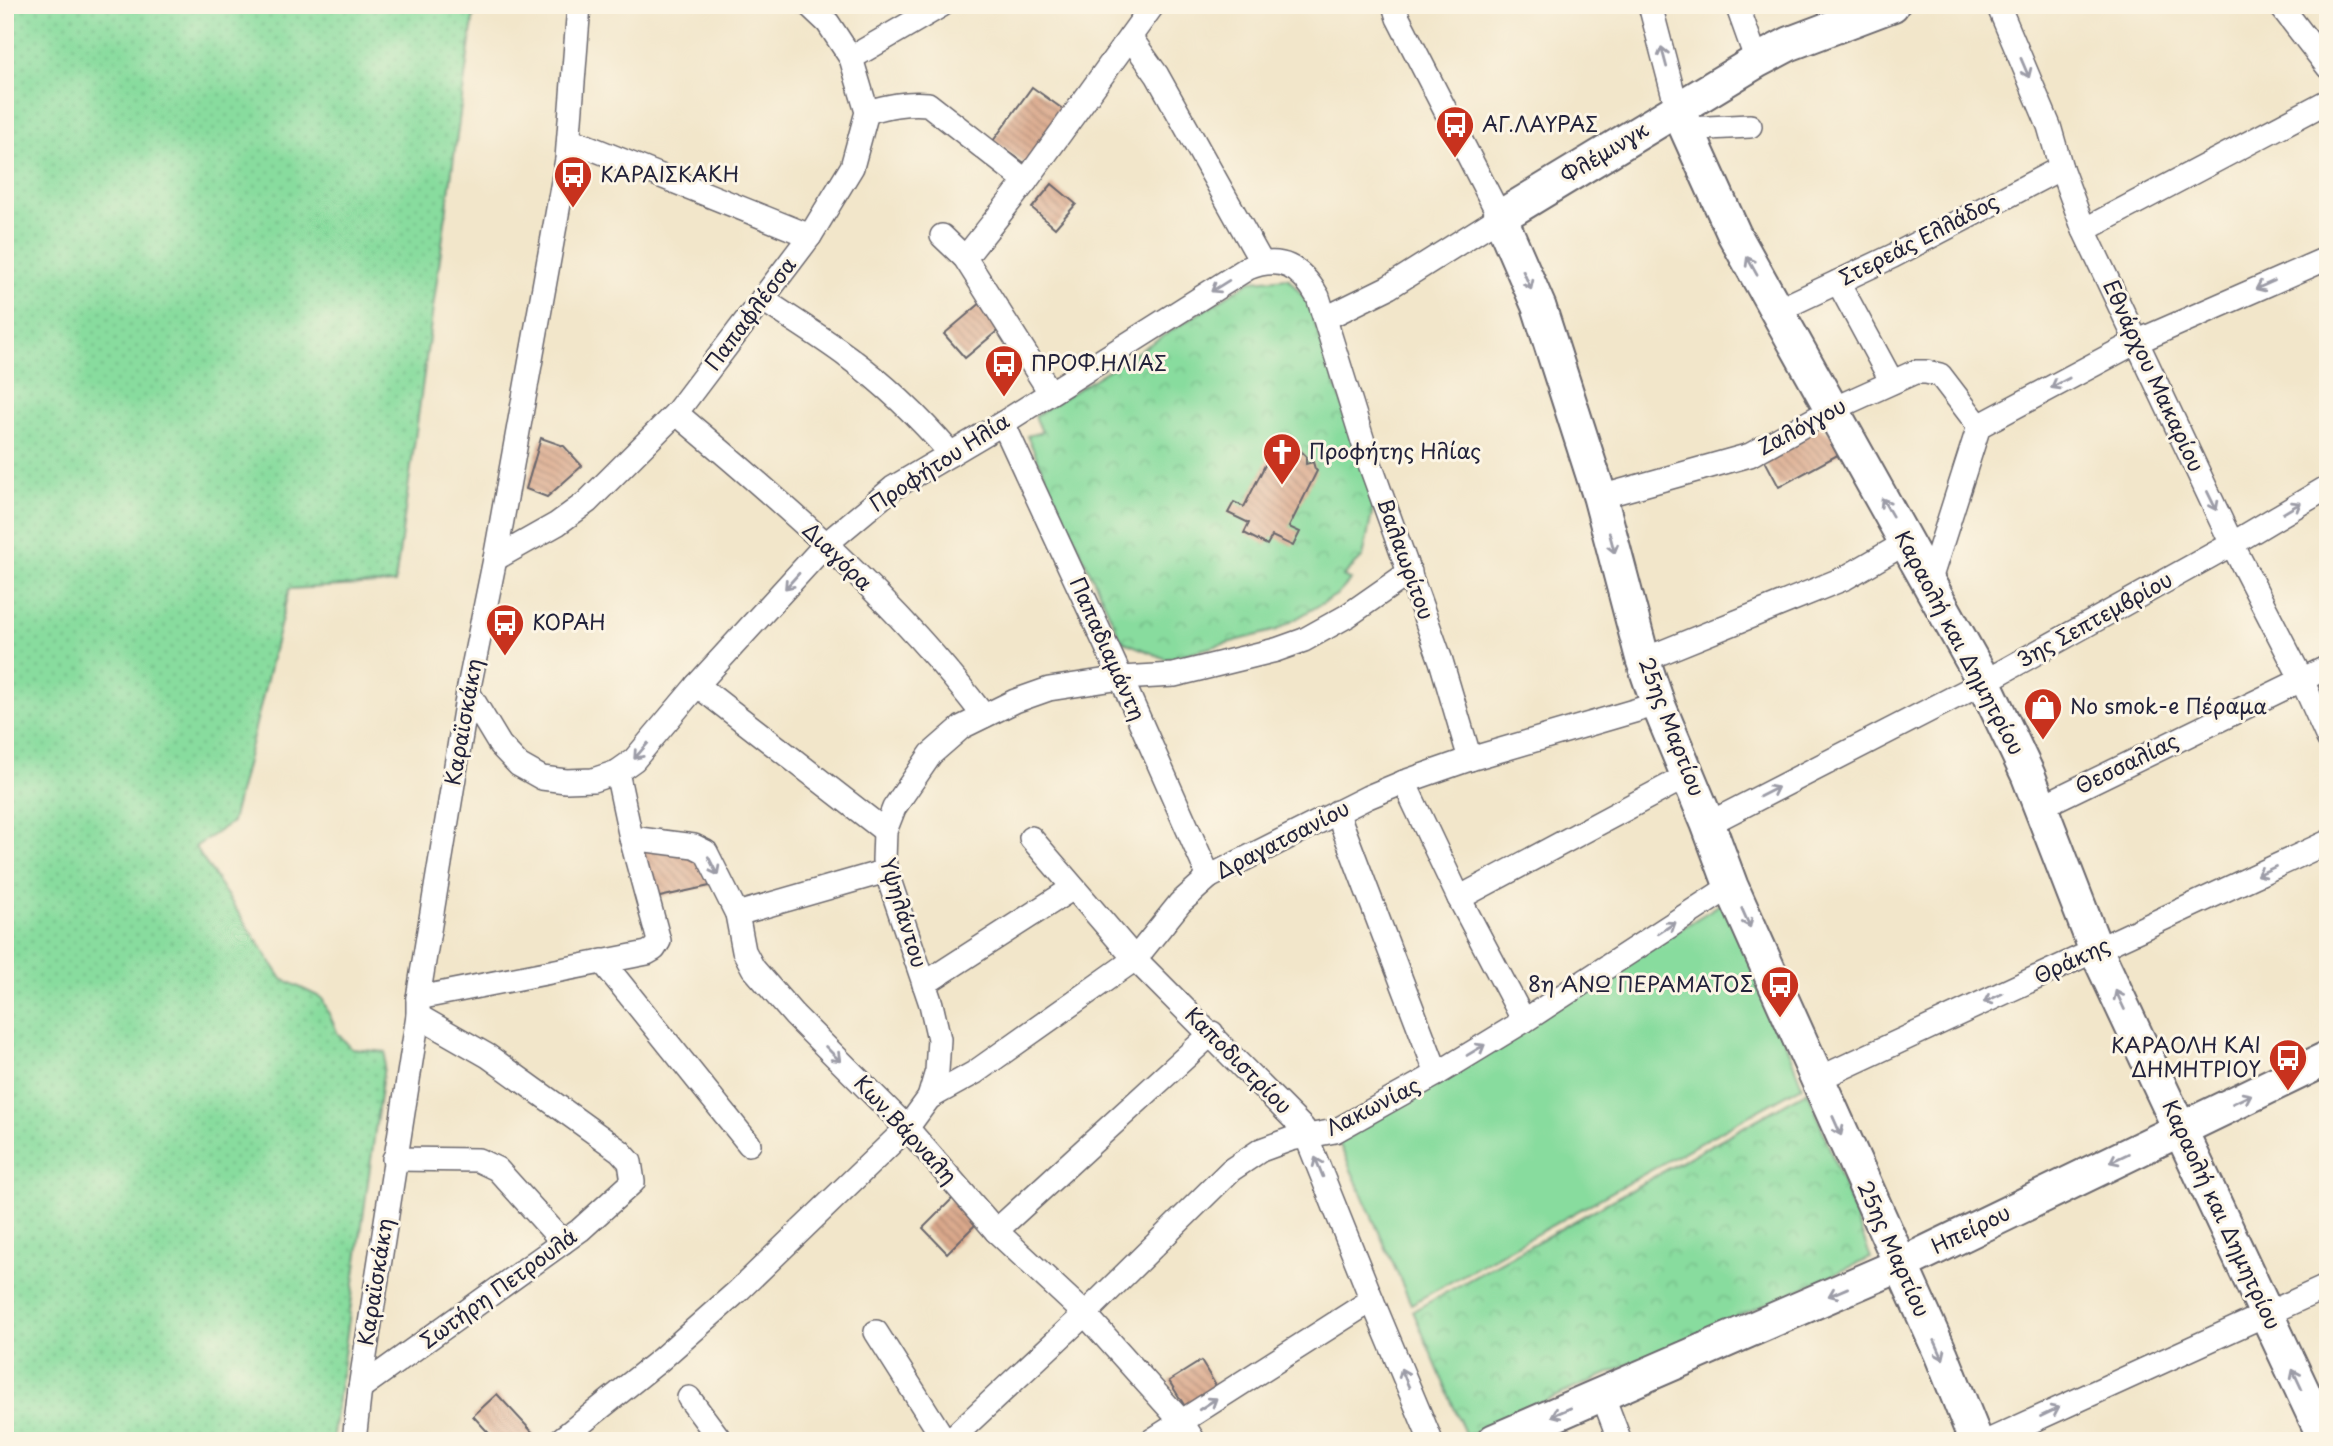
<svg xmlns="http://www.w3.org/2000/svg" width="2333" height="1446" font-family="'Playpen Sans',sans-serif">
<style>
.grass{fill:url(#grass-dots);stroke:#557f6c;stroke-width:2}
.park{fill:url(#park-crowns);stroke:#557f6c;stroke-width:2}
.pitch{fill:#88dc9e;stroke:#557f6c;stroke-width:2}
.building{fill:url(#building-back-hatch)}
.lines{fill:none;stroke-linecap:round;stroke-linejoin:round}
.street-casing{stroke:#6b676d;stroke-width:26}
.secondary-casing{stroke:#6b676d;stroke-width:37}
.street{stroke:#fff;stroke-width:23}
.secondary{stroke:#fff;stroke-width:33}
.oneway{stroke:#9c9ca7}
.labels{text-anchor:middle;stroke-width:6;stroke-linejoin:round;paint-order:stroke}
.poi-label{font-size:21px;fill:#22223b;stroke:#fcf5e5;text-anchor:start}
.street-label{font-size:21px;fill:#22223b;stroke:#fcf5e5}
</style>
<defs>
<pattern id="grass-dots" width="8" height="8" patternUnits="userSpaceOnUse" patternTransform="scale(1.75)"><rect width="8" height="8" fill="#88dc9e"/><path d="M2 2h.1M6 6h.1" fill="none" stroke="#75bc89" stroke-width="1.8" stroke-linecap="round"/></pattern>
<pattern id="park-crowns" width="20" height="18" patternUnits="userSpaceOnUse" patternTransform="scale(1.75)"><rect width="20" height="18" fill="#88dc9e"/><path d="M2 6a3 3 0 1 1 6 0M12 15a3 3 0 1 1 6 0" fill="none" stroke="#75bc89"/></pattern>
<pattern id="building-back-hatch" width="6" height="6" patternUnits="userSpaceOnUse" patternTransform="scale(1.75)"><rect width="6" height="6" fill="#daa88b"/><path d="M-1 5l2 2M0 0l6 6M5-1l2 2" fill="none" stroke="#b08873"/></pattern>
</defs>
<rect width="100%" height="100%" fill="#fcf5e5"/>
<filter id="ink" filterUnits="userSpaceOnUse"><feTurbulence type="fractalNoise" baseFrequency=".0143" numOctaves="2"/><feDisplacementMap in="SourceGraphic" scale="14" xChannelSelector="R" yChannelSelector="G"/><feConvolveMatrix kernelMatrix="1 2 1 2 8 2 1 2 1" color-interpolation-filters="sRGB"/></filter>
<filter id="wash" filterUnits="userSpaceOnUse"><feTurbulence type="fractalNoise" baseFrequency=".00686" numOctaves="4" result="noise"/><feDisplacementMap in="SourceGraphic" scale="28" xChannelSelector="R" yChannelSelector="G"/><feGaussianBlur stdDeviation="1.57" result="paint"/><feColorMatrix in="noise" values="0 0 0 0 0 0 0 0 0 0 0 0 0 0 0 0 0 1.4 0 .05"/><feComposite in="paint" operator="in"/></filter>
<g filter="url(#wash)">
<rect width="100%" height="100%" fill="#f2e6ca"/>
<path class="grass" d="M5,5H475L395,583L289,589L232,822L195,847L282,979L322,998L338,1034L352,1049L386,1052L332,1441H5Z"/>
<g class="park">
<path d="M1288,278L1307,301L1375,499L1363,557L1343,576L1351,580L1338,594L1277,630L1166,659L1122,641L1027,436L1042,432L1035,416L1251,281Z"/>
<path d="M1808,1091L1871,1258L1466,1436L1413,1311Z"/>
</g>
<path class="pitch" d="M1730,898L1802,1086L1411,1304L1339,1143Z"/>
<g id="blocks">
<g class="building">
<path d="M1032,87L1064,110L1026,164L993,141Z"/>
<path d="M1052,184L1076,204L1055,228L1032,208Z"/>
<path d="M982,302L1002,327L965,358L944,334Z"/>
<path d="M1818,427L1838,439L1845,451L1779,487L1763,457Z"/>
<path d="M541,438L564,446L582,466L547,497L526,489Z"/>
<path d="M1283,447L1289,454L1293,450L1301,451L1306,456V464L1313,462L1315,469L1317,471L1289,527L1300,532L1293,546L1272,536L1267,545L1244,533L1249,523L1228,513L1234,502L1244,507L1273,449L1276,450Z"/>
<path d="M637,845L696,851L714,885L655,898Z"/>
<path d="M955,1196L979,1221L947,1253L923,1228Z"/>
<path d="M1201,1361L1218,1389L1186,1408L1169,1381Z"/>
<path d="M497,1394L535,1435L529,1441H496L473,1416Z"/>
</g>
</g>
</g>
<g filter="url(#ink)">
<use href="#blocks" fill-opacity="0" stroke="#6b676d" stroke-width="2"/>
<g class="lines">
<g class="street-casing">
<g id="street">
<path d="M1650,5L1677,108"/>
<path d="M1737,5L1757,61"/>
<path d="M1998,5L2049,126L2061,168L2084,230L2232,544L2302,680L2328,738"/>
<path d="M2280,5L2328,67"/>
<path d="M1130,37L1157,75L1262,263"/>
<path d="M851,58L942,5"/>
<path d="M867,112C888,106 906,102 928,104L1026,181"/>
<path d="M1686,129L1750,126"/>
<path d="M569,139L810,236"/>
<path d="M2084,230L2328,101"/>
<path d="M942,236L965,258L1050,392"/>
<path d="M965,258L1026,181L1153,5"/>
<path d="M1838,282L1892,382"/>
<path d="M762,299C790,318 820,336 848,357C886,385 920,418 951,454"/>
<path d="M1776,311L1893,256L2061,168"/>
<path d="M1326,318L1389,287L1500,217L1398,18L1394,5"/>
<path d="M676,413C786,505 896,601 984,716"/>
<path d="M1003,423L1121,678L1209,877"/>
<path d="M1979,426L2136,342L2328,258"/>
<path d="M1600,497L1750,455L1831,410L1915,372H1926L1940,375L1979,426"/>
<path d="M495,559L557,524L587,502L676,413L810,236L852,167L867,112L851,58L828,23L809,5"/>
<path d="M1929,583L1979,426"/>
<path d="M1643,660L1845,578L1907,542"/>
<path d="M697,685L885,831"/>
<path d="M468,692L500,745L519,765L542,778L566,781L593,780L617,772L634,760L697,685L826,544L893,488L1003,423L1248,268C1281,255 1301,267 1318,297L1370,464L1441,661L1470,759"/>
<path d="M1404,782L1459,898L1524,1021"/>
<path d="M2040,807L2328,667"/>
<path d="M1337,812L1437,1074"/>
<path d="M1708,824L1984,682L2232,544L2328,487"/>
<path d="M631,838L694,846L706,852L737,914L744,951L753,968L794,1015L907,1128L996,1231L1085,1314L1181,1421L1194,1441"/>
<path d="M1031,838L1135,959L1303,1128L1372,1300L1431,1441"/>
<path d="M1459,898L1689,775"/>
<path d="M737,914L886,871"/>
<path d="M602,961L749,1144"/>
<path d="M924,984L1073,888"/>
<path d="M418,998L647,953L654,949L659,941L631,838L617,772"/>
<path d="M1816,1080L2328,842"/>
<path d="M929,1098L974,1073L1135,959L1180,903L1209,877L1368,797L1404,782L1470,759L1658,704"/>
<path d="M394,1159L478,1160L497,1169L563,1242"/>
<path d="M996,1231L1212,1033"/>
<path d="M876,1332L945,1441"/>
<path d="M360,1388L580,1230L633,1182L630,1162L620,1151L488,1056L418,1016"/>
<path d="M1602,1394L1620,1441"/>
<path d="M689,1398L721,1441"/>
<path d="M354,1441L360,1388L418,1016V998L468,692L495,559L567,159L579,5"/>
<path d="M559,1441L660,1360L738,1291L907,1128L929,1098L937,1071L939,1039L931,1004L886,871L884,860L885,831L894,808L931,754L962,727L1015,701L1049,689L1121,678L1174,675L1276,650L1304,640L1347,616L1410,572"/>
<path d="M949,1441L1085,1314L1231,1170L1261,1150L1291,1139L1335,1131L1437,1074L1524,1021L1731,886"/>
<path d="M1151,1441L1372,1300"/>
<path d="M1988,1441L2328,1286"/>
</g>
</g>
<g class="secondary-casing">
<g id="secondary">
<path d="M1892,5L1789,44L1757,61L1500,217L1539,307L1600,497L1643,660L1658,704L1708,824L1731,886L1941,1354L1976,1441"/>
<path d="M1677,108L1734,234L1984,682L2028,775L2096,950L2326,1441"/>
<path d="M1494,1441L1900,1265L2328,1058"/>
</g>
</g>
<use href="#street" class="street"/>
<use href="#secondary" class="secondary"/>
</g>
<defs><path id="oneway-shaft" d="M-6 0H5M1.5-3L5.5 0L1.5 3" fill="none" stroke-width="1.6" stroke-linecap="round" stroke-linejoin="round" transform="scale(1.75)"/></defs>
<g class="oneway">
<use href="#oneway-shaft" transform="translate(1664 57) rotate(-105)"/>
<use href="#oneway-shaft" transform="translate(2025 68) rotate(67)"/>
<use href="#oneway-shaft" transform="translate(1752 266) rotate(-119)"/>
<use href="#oneway-shaft" transform="translate(1527 280) rotate(66)"/>
<use href="#oneway-shaft" transform="translate(2265 285) rotate(156)"/>
<use href="#oneway-shaft" transform="translate(1220 286) rotate(148)"/>
<use href="#oneway-shaft" transform="translate(2060 383) rotate(152)"/>
<use href="#oneway-shaft" transform="translate(2212 501) rotate(64)"/>
<use href="#oneway-shaft" transform="translate(1887 507) rotate(-120)"/>
<use href="#oneway-shaft" transform="translate(2292 508) rotate(-31)"/>
<use href="#oneway-shaft" transform="translate(1612 543) rotate(75)"/>
<use href="#oneway-shaft" transform="translate(792 581) rotate(132)"/>
<use href="#oneway-shaft" transform="translate(641 751) rotate(131)"/>
<use href="#oneway-shaft" transform="translate(1769 792) rotate(-27)"/>
<use href="#oneway-shaft" transform="translate(713 866) rotate(63)"/>
<use href="#oneway-shaft" transform="translate(2266 871) rotate(155)"/>
<use href="#oneway-shaft" transform="translate(1746 918) rotate(66)"/>
<use href="#oneway-shaft" transform="translate(1667 928) rotate(-33)"/>
<use href="#oneway-shaft" transform="translate(1993 998) rotate(155)"/>
<use href="#oneway-shaft" transform="translate(2120 1000) rotate(-115)"/>
<use href="#oneway-shaft" transform="translate(1476 1050) rotate(-31)"/>
<use href="#oneway-shaft" transform="translate(833 1054) rotate(45)"/>
<use href="#oneway-shaft" transform="translate(2242 1099) rotate(-25)"/>
<use href="#oneway-shaft" transform="translate(1837 1126) rotate(66)"/>
<use href="#oneway-shaft" transform="translate(2119 1158) rotate(154)"/>
<use href="#oneway-shaft" transform="translate(1319 1167) rotate(-112)"/>
<use href="#oneway-shaft" transform="translate(1838 1292) rotate(157)"/>
<use href="#oneway-shaft" transform="translate(1939 1350) rotate(66)"/>
<use href="#oneway-shaft" transform="translate(1405 1378) rotate(-113)"/>
<use href="#oneway-shaft" transform="translate(2297 1379) rotate(-115)"/>
<use href="#oneway-shaft" transform="translate(1208 1404) rotate(-33)"/>
<use href="#oneway-shaft" transform="translate(1561 1412) rotate(157)"/>
<use href="#oneway-shaft" transform="translate(2050 1412) rotate(-25)"/>
</g>
</g>
<defs>
<g id="bus-pin" transform="scale(2.0125)"><path d="M0 17L-7.5 6A9.5 9.5 0 1 1 7.5 6Z" fill="#c8321e" stroke="#fcf5e5"/><path d="M-5-6H5V4H4V6H2V4H-2V6H-4V4H-5ZM-3.5-4V0h7V-4ZM-3.5 1.2v1.5H-2V1.2ZM2 1.2v1.5H3.5V1.2Z" fill="#fff"/></g>
<g id="church-pin" transform="scale(2.0125)"><path d="M0 17L-7.5 6A9.5 9.5 0 1 1 7.5 6Z" fill="#c8321e" stroke="#fcf5e5"/><path d="M-1.2-6h2.4v3.5h3.3v2.4h-3.3V6h-2.4V-.1h-3.3v-2.4h3.3Z" fill="#fff"/></g>
<g id="shop-pin" transform="scale(2.0125)"><path d="M0 17L-7.5 6A9.5 9.5 0 1 1 7.5 6Z" fill="#c8321e" stroke="#fcf5e5"/><path d="M-5-2.5h2.3a2.7 3.5 0 0 1 5.4 0H5L5.5 6h-11ZM-1.5-2.5h3a1.5 2.3 0 0 0-3 0Z" fill="#fff"/></g>
</defs>
<g fill-rule="evenodd">
<use href="#bus-pin" x="1455" y="125"/>
<use href="#bus-pin" x="573" y="175"/>
<use href="#bus-pin" x="1004" y="364"/>
<use href="#church-pin" x="1282" y="452"/>
<use href="#bus-pin" x="505" y="623"/>
<use href="#shop-pin" x="2043" y="707"/>
<use href="#bus-pin" x="1780" y="985"/>
<use href="#bus-pin" x="2288" y="1058"/>
</g>
<g class="labels">
<g class="poi-label">
<text x="1482" y="132">ΑΓ.ΛΑΥΡΑΣ</text>
<text x="600" y="182">ΚΑΡΑΙΣΚΑΚΗ</text>
<text x="1031" y="371">ΠΡΟΦ.ΗΛΙΑΣ</text>
<text x="1309" y="459">Προφήτης Ηλίας</text>
<text x="532" y="630">ΚΟΡΑΗ</text>
<text x="2070" y="714">No smok-e Πέραμα</text>
<text x="1753" y="992" text-anchor="end">8η ΑΝΩ ΠΕΡΑΜΑΤΟΣ</text>
<text x="2261" y="1053" text-anchor="end">ΚΑΡΑΟΛΗ ΚΑΙ<tspan x="2261" dy="24">ΔΗΜΗΤΡΙΟΥ</tspan></text>
</g>
<g class="street-label">
<text transform="translate(1605 153) rotate(-31)" y="7">Φλέμινγκ</text>
<text transform="translate(1919 240) rotate(-27)" y="7">Στερεάς Ελλάδος</text>
<text transform="translate(751 314) rotate(-53)" y="7">Παπαφλέσσα</text>
<text transform="translate(2153 376) rotate(65)" y="7">Εθνάρχου Μακαρίου</text>
<text transform="translate(1802 427) rotate(-28)" y="7">Ζαλόγγου</text>
<text transform="translate(940 463) rotate(-33)" y="7">Προφήτου Ηλία</text>
<text transform="translate(837 557) rotate(44)" y="7">Διαγόρα</text>
<text transform="translate(1405 559) rotate(70)" y="7">Βαλαωρίτου</text>
<text transform="translate(2095 620) rotate(-29)" y="7">3ης Σεπτεμβρίου</text>
<text transform="translate(1959 643) rotate(62)" y="7">Καραολή και Δημητρίου</text>
<text transform="translate(1107 649) rotate(66)" y="7">Παπαδιαμάντη</text>
<text transform="translate(464 722) rotate(-80)" y="7">Καραϊσκάκη</text>
<text transform="translate(1671 727) rotate(69)" y="7">25ης Μαρτίου</text>
<text transform="translate(2127 764) rotate(-26)" y="7">Θεσσαλίας</text>
<text transform="translate(1283 840) rotate(-27)" y="7">Δραγατσανίου</text>
<text transform="translate(903 913) rotate(73)" y="7">Υψηλάντου</text>
<text transform="translate(2072 961) rotate(-25)" y="7">Θράκης</text>
<text transform="translate(1238 1061) rotate(45)" y="7">Καποδιστρίου</text>
<text transform="translate(1373 1107) rotate(-27)" y="7">Λακωνίας</text>
<text transform="translate(905 1130) rotate(47)" y="7">Κων.Βάρναλη</text>
<text transform="translate(2221 1215) rotate(65)" y="7">Καραολή και Δημητρίου</text>
<text transform="translate(1971 1230) rotate(-26)" y="7">Ηπείρου</text>
<text transform="translate(1893 1249) rotate(66)" y="7">25ης Μαρτίου</text>
<text transform="translate(376 1282) rotate(-81)" y="7">Καραϊσκάκη</text>
<text transform="translate(499 1289) rotate(-36)" y="7">Σωτήρη Πετρουλά</text>
</g>
</g>
<rect width="2333" height="1446" fill="none" stroke="#fcf5e5" stroke-width="28"/>
</svg>
